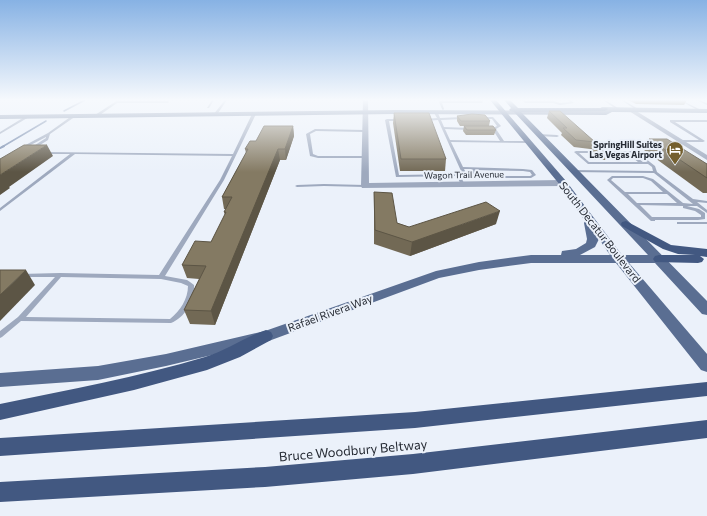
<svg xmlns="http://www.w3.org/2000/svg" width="707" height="516" font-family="Commissioner,sans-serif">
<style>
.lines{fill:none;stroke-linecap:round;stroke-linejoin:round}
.stream-far1{stroke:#7488ab;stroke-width:1.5}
.stream{stroke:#7488ab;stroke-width:2}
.lane{fill:#9ea9be;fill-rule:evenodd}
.street{fill:#9ea9be;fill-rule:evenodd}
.secondary{fill:#7687a4;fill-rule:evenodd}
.primary{fill:#5a6e92;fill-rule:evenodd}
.highway{fill:#425881;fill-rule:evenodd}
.wall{fill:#726955}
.shaded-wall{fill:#5c5545}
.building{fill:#847a63;stroke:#5c5545}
.labels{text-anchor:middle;stroke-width:4;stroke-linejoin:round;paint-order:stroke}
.far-poi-label{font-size:9px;font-weight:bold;fill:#262b34;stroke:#ebf1fa;text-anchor:end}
.far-street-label{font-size:9px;fill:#262b34;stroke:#ebf1fa}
.street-label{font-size:11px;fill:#262b34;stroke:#ebf1fa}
.near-street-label{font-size:13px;fill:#262b34;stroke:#ebf1fa}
</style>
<rect width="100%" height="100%" fill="#ebf1fa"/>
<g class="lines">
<g class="stream-far1">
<path d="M64,111L85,100"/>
<path d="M2,147L46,121"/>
</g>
<path class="stream" d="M0,148L4,146"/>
<g class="lane">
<path d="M118,100H120L119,101H168L169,102L168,103H117L97,117H95V115Z"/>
<path d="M212,100H214L209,108H207Z"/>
<path d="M225,100H227L216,116H214L213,115Z"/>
<path d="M460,100H462L463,101H480L479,100H481L483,102L482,103H442L444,109L443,110L442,109L439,102L440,101H460Z"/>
<path d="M522,100H524L526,101H550L549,100H551L560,103L570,102L568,100H570L574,103L560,105L553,103H525Z"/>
<path d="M603,100H605L621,110L619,111Z"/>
<path d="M621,100H623L640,110L638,111Z"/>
<path d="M679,100H681L703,111L701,112Z"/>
<path d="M696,100H698L707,103V105Z"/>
<path d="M436,112L438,113L440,118L462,117L464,118L462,119L441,120L444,127L470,128L472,129L470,130L445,129L450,140L500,141L493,130L488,129L493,128L497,126L492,119H480L478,118L480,117H493L501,126L496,129L504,141H528L530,142L528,143L451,142L463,167L523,169L532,170L536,175L531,178H480L475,177L471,169H464L465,171L463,174L460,175L465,185L463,186L461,185L457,176L396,177L385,120L387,119H400L402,120L400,121H389L399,175L457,174L461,171L438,120L424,121L422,120L424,119L437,118L434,113ZM475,170L523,171L530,172L532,175L530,176H480L478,175Z"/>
<path d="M254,113L256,114L224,180L165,276L187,280L190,282L194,285C195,300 185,318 171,323L21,321L2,337L0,338V331L18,317L55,277H22L19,275L20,274L60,273L159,275L220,180L232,156L75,154L0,211V208L70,154H44V152L233,154L252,114ZM61,277L161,279L181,283L188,286C188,299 180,311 170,319L26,317Z"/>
<path d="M73,115L76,116L50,134L48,140L32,150L29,149L46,138V137L23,149L20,148L48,133Z"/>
<path d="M26,116L29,117L0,134V132Z"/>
<path d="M670,120H707V122H675L705,141L703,142H678V140H699L670,122Z"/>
<path d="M315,129L365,130L367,131L365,132L316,131L310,134L313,154L318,156H366L368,157L366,158H318L310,156L306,134Z"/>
<path d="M538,134L557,135L559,136L557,137L539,136L537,135Z"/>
<path d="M599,144H654L655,145L653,146H603L607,151H631L633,150L636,151L655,166L657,172L693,199L707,201V203L697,202L707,210V213L697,206H687L699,209L705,213V219L698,220H655V221H651L607,180L612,176H643L653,179L683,203L693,204L654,173L571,172V170H572L653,171L652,167L648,164H588L574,152L576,151H603L598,145ZM579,153H633L645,162H643L635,156L625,154H624V156L633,158L638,162H589ZM613,178H643L651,181L663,192H625L611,180ZM628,194H667L677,203H637ZM640,205L683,206V208L695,211L701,215V217H652Z"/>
<path d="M324,184L365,185L367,186L365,187L324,186L297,187L295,186L297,185Z"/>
<rect x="677" y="222" width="30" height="2"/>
</g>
<g class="street">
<path d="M363,100H368L369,183L563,180L567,183L563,186L362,188L361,186Z"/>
<path d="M629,109H633L707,155V160L629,111Z"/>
</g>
<path class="secondary" d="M602,107L707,109V113L612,112L606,115L395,114L0,119V115L395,110L603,111L599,109Z"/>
<path class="primary" d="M490,100H496L566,181L622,255H648L514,112L510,111L509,110L511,108L504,100H510L518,108H607L608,109L605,111L521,112L707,301V315L702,314L655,263H629L707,354V372L701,370L616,263H531L479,270L439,278L266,342L166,366L98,380L0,387V373L98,366L166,354L265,331L436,271L479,262L531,255H561L562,251L576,249L586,243L587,239L584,223L585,221L560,185ZM599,239L610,255H580L595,247Z"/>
<g class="highway">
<path d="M626,221L671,245L707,249V257L700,256L704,259L702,262L698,263L655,262L653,259L655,256L659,255H695L678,254L663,249L622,226L621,224L622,222Z"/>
<path d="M266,330L271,332L273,336L271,340L240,357L207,370L134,390L0,420V404C68,390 138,377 205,357C226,351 245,337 266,330Z"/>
<path d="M707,382V396L415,428L0,456V438L415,412Z"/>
<path d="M707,420V438L413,474L265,487L0,502V482L265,467L413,454Z"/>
</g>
</g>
<g class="wall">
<path d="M628,100H687L684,105L636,104Z"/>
<path d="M549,111L595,142L593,149L607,155L605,160H594L588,154L590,149L574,147L561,135L562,133L547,118Z"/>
<path d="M394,113L446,159L445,171H400L393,123Z"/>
<path d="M457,116L490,121L489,126L496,130L494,135H466L463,131L464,126H460L457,121Z"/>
<path d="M293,126L294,136L286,160H280L215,325L190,324L184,310L199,279L187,278L182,265L211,242L225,215L224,212L226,209H224L222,197L246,153L245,149L256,141Z"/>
<path d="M649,139L707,164V193H703L644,150Z"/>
<path d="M374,192L397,223L409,227L496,224L410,256L374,244Z"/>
</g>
<g class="shaded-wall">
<path d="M293,126L294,136L286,160L285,149Z"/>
<path d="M47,145L53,156L9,187L10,188L0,195V175Z"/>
<path d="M278,149L280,160L215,325L211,311Z"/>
<path d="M500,211L496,224L410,256L412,242Z"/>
<path d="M26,270L35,285L0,321V295Z"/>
</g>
<g class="building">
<path d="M549,111H560L595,142L576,140L563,128H567Z"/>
<path d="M394,113H429L446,159H401Z"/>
<path d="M472,114L485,115L490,121H461L457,116Z"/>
<path d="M264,126H293L285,149H278L211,311L184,310L206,266L182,265L195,241L211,242L226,212H224L232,197H222L248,149H245L250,141H256Z"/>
<path d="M464,126H493L496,130H467Z"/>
<path d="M649,139H667L707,164V178Z"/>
<path d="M24,145H47L0,175V159Z"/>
<path d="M590,149H600L607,155H596Z"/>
<path d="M374,192L392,193L397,223L409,227L486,202L500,211L412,242L375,230Z"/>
<path d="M0,270H26L0,295Z"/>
</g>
<linearGradient id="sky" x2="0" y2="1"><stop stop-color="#87b2e4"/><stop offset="0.58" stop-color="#f6f9fd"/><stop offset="1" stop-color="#f6f9fd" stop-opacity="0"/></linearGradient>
<rect width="707" height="172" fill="url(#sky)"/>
<defs>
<g id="hotel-pin" transform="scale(0.9)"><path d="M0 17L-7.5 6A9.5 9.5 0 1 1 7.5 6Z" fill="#745f2e" stroke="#ebf1fa"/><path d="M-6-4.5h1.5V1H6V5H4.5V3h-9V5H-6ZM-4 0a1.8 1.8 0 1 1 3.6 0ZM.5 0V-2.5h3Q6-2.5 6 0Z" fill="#fff"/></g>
</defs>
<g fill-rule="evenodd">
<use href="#hotel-pin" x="675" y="150"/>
</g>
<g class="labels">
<g class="far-poi-label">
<text x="662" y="148">SpringHill Suites<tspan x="662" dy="10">Las Vegas Airport</tspan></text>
</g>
<g class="far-street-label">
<text transform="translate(464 175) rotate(-1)" y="3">Wagon Trail Avenue</text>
</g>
<g class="street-label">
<text transform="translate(600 232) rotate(52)" y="4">South Decatur Boulevard</text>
<text transform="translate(330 313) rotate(-20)" y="4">Rafael Rivera Way</text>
</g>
<g class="near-street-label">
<text transform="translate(353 450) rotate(-5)" y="5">Bruce Woodbury Beltway</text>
</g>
</g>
</svg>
